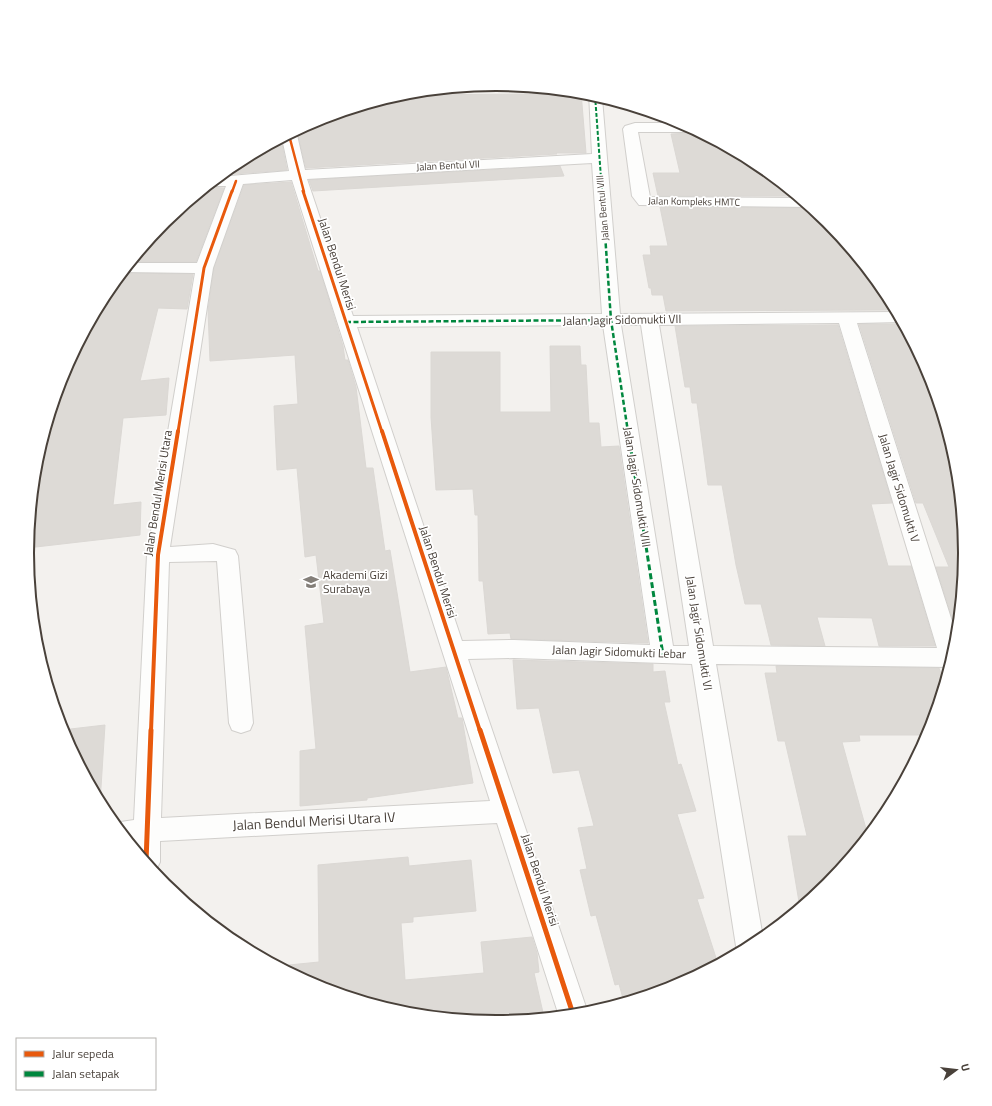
<svg xmlns="http://www.w3.org/2000/svg" width="992" height="1106" font-family="'Titillium Web',sans-serif">
<style>
.building{fill:#dddad6;stroke:#dbd8d4}
.lines{fill:none;stroke-linecap:round;stroke-linejoin:round}
.minor-casing{stroke:#d1cfcc;stroke-width:2}
.minor{fill:#fdfdfc;fill-rule:evenodd}
.quiet-far2{stroke:#00873e;stroke-width:2;stroke-dasharray:4 2;stroke-linecap:butt}
.quiet-far1{stroke:#00873e;stroke-width:2.5;stroke-dasharray:5 2.5;stroke-linecap:butt}
.quiet{stroke:#00873e;stroke-width:3;stroke-dasharray:6 3;stroke-linecap:butt}
.cycleway-far3-casing{stroke:#fff;stroke-width:4}
.cycleway-far2-casing{stroke:#fff;stroke-width:5}
.cycleway-far1-casing{stroke:#fff;stroke-width:6}
.cycleway-casing{stroke:#fff;stroke-width:8}
.cycleway-far3{stroke:#e8590c;stroke-width:2.5}
.cycleway-far2{stroke:#e8590c;stroke-width:3}
.cycleway-far1{stroke:#e8590c;stroke-width:4}
.cycleway{stroke:#e8590c;stroke-width:5}
.labels{text-anchor:middle;stroke-width:3.5;stroke-linejoin:round;paint-order:stroke}
.far-street-label{font-size:10px;fill:#49413a;stroke:#fff}
.street-label{font-size:12px;fill:#49413a;stroke:#fff}
.poi-label{font-size:12px;fill:#49413a;stroke:#fff;text-anchor:start}
.near-street-label{font-size:14px;fill:#49413a;stroke:#fff}
.rim{fill:none;stroke:#49413a;stroke-width:2}
</style>
<rect width="100%" height="100%" fill="#f3f1ee"/>
<g class="building">
<path d="M547,91L581,92L586,153H556L557,154L306,168L298,135L295,131L317,120L398,95L534,94H547Z"/>
<path d="M697,131L757,163L797,196H658L653,173H680L671,134L690,133Z"/>
<path d="M281,139L287,170L220,175L236,163Z"/>
<path d="M560,166L564,176L313,191L309,180Z"/>
<path d="M291,182L318,271H320L343,346L345,360H348L356,387L366,468H373L385,551L390,550L410,672L446,667L458,718H462L473,783L367,798V800L300,806V751L316,749L305,626L324,623L316,555L305,557L297,468L277,470L274,406L298,404L295,355L210,361L208,310L214,268L244,185Z"/>
<path d="M207,187L224,188L196,262H131L165,221Z"/>
<path d="M660,207L811,208L828,222L886,293L896,310L666,311L663,295H652L651,288H649L643,255H651L650,246H668Z"/>
<path d="M122,273L193,274L187,309L158,308L140,381L169,378L166,415L123,418L113,505L141,502L140,535L27,548L36,461L63,373L106,292Z"/>
<path d="M902,324L929,374L956,462L965,553L957,633L936,567H949L923,503H916L859,324Z"/>
<path d="M838,325L892,503L871,504L888,566H911L935,646H879L872,618L817,617L825,646L771,645L761,604H745L736,565L722,485H708L697,403H692L690,387H685L675,326Z"/>
<path d="M550,346H580L581,365H586L589,423H599L601,447L619,446L648,643L511,639L510,633L488,634L483,581H479L478,515H475L473,489L436,490L431,417V352H500V412H551Z"/>
<path d="M513,660L653,664V672L665,671L670,702H664L678,765L681,764L696,811L677,814L704,898L697,899L718,964L675,986L624,1002L619,984L615,985L596,915L591,916L580,870L587,869L578,828L594,826L579,770L553,773L539,708L517,709Z"/>
<path d="M776,666L939,668L944,683L928,735H859L860,741L842,742L868,836L827,885L800,908L788,836H807L785,741H778L765,673H777Z"/>
<path d="M105,725L100,803L62,730Z"/>
<path d="M408,857L409,866L471,860L476,911L413,917V922L401,923L405,980L484,973L481,942L532,937L537,953L539,972L534,973L544,1017L496,1022L404,1013L316,986L279,966L319,962L318,865Z"/>
</g>
<g class="lines">
<g class="minor-casing">
<g id="minor">
<path d="M496,84L531,87L524,91L474,90L467,87Z"/>
<path d="M589,93L602,98L620,314L896,312L902,322L857,323L957,637L949,667L716,664L763,938L739,953L736,946L692,664L514,658L468,659L588,1013L559,1016L497,823L160,841V862L156,870L153,871L133,847V843H130L114,823L134,820L147,555L195,273L123,272L130,263H197L226,186H208L219,177L289,171L282,138L294,132L297,135L305,170L592,154ZM592,163L602,314L353,316L307,179ZM292,180L490,801L161,818L169,562L217,561L229,723L232,730L241,733L250,730L253,723L238,556L235,550L213,544L170,547L213,268L243,184ZM839,323L937,648L713,646L659,325ZM603,325L650,645L514,640L462,641L357,327ZM621,325H641L689,646H673Z"/>
<path d="M635,123H682L696,131L690,132H638L650,197L799,198L810,207L639,205L632,196L623,129L625,126Z"/>
</g>
</g>
<use href="#minor" class="minor"/>
<path class="quiet-far2" d="M595,95L602,192"/>
<g class="quiet-far1">
<path d="M602,191L611,320L628,432"/>
<path d="M346,322L611,320"/>
</g>
<path class="quiet" d="M628,431L663,655"/>
<g class="cycleway-far3-casing">
<g id="cycleway-far3">
<path d="M289,135L304,192"/>
<path d="M232,192L236,181"/>
</g>
</g>
<g class="cycleway-far2-casing">
<g id="cycleway-far2">
<path d="M303,191L382,432"/>
<path d="M178,432L204,268L232,191"/>
</g>
</g>
<g class="cycleway-far1-casing">
<g id="cycleway-far1">
<path d="M382,431L480,731"/>
<path d="M151,731L158,555L178,431"/>
</g>
</g>
<g class="cycleway-casing">
<g id="cycleway">
<path d="M480,730L573,1014"/>
<path d="M146,862L151,730"/>
</g>
</g>
<use href="#cycleway-far3" class="cycleway-far3"/>
<use href="#cycleway-far2" class="cycleway-far2"/>
<use href="#cycleway-far1" class="cycleway-far1"/>
<use href="#cycleway" class="cycleway"/>
</g>
<defs>
<g id="university-bare" transform="scale(1.2)"><path d="M0-5L7-2L0 1L-7-2ZM-4 1L0 2.5L4 1V4Q0 6-4 4Z" fill="#847f79" stroke="#fff" stroke-width="2.5" paint-order="stroke"/></g>
</defs>
<g fill-rule="evenodd">
<use href="#university-bare" x="311" y="582"/>
</g>
<g class="labels">
<g class="far-street-label">
<text transform="translate(448 165) rotate(-3)" y="4">Jalan Bentul VII</text>
<text transform="translate(694 201) rotate(1)" y="4">Jalan Kompleks HMTC</text>
<text transform="translate(602 208) rotate(-95)" y="4">Jalan Bentul VIII</text>
</g>
<g class="street-label">
<text transform="translate(337 264) rotate(72)" y="4">Jalan Bendul Merisi</text>
<text transform="translate(622 320) rotate(-1)" y="4">Jalan Jagir Sidomukti VII</text>
<text transform="translate(637 487) rotate(81)" y="4">Jalan Jagir Sidomukti VIII</text>
<text transform="translate(899 488) rotate(73)" y="4">Jalan Jagir Sidomukti V</text>
<text transform="translate(158 493) rotate(-81)" y="4">Jalan Bendul Merisi Utara</text>
<text transform="translate(438 572) rotate(72)" y="4">Jalan Bendul Merisi</text>
<text transform="translate(699 633) rotate(81)" y="4">Jalan Jagir Sidomukti VI</text>
<text transform="translate(619 652) rotate(2)" y="4">Jalan Jagir Sidomukti Lebar</text>
<text transform="translate(540 880) rotate(72)" y="4">Jalan Bendul Merisi</text>
</g>
<g class="poi-label">
<text x="323" y="579">Akademi Gizi<tspan x="323" dy="14">Surabaya</tspan></text>
</g>
<g class="near-street-label">
<text transform="translate(314 821) rotate(-3)" y="5">Jalan Bendul Merisi Utara IV</text>
</g>
</g>
<path d="M0 0H992V1106H0ZM34 553a462 462 0 1 1 924 0a462 462 0 1 1-924 0Z" fill="#fff" fill-rule="evenodd"/>
<path class="rim" d="M34 553a462 462 0 1 1 924 0a462 462 0 1 1-924 0Z"/>
<rect x="16" y="1038" width="140" height="52" fill="#ffffff" stroke="#b6b3b0"/>
<rect x="24" y="1051" width="20" height="6" fill="#e8590c" stroke="#b6b3b0"/>
<text x="52" y="1058" font-size="12" fill="#49413a">Jalur sepeda</text>
<rect x="24" y="1071" width="20" height="6" fill="#00873e" stroke="#b6b3b0"/>
<text x="52" y="1078" font-size="12" fill="#49413a">Jalan setapak</text>
<g transform="translate(956 1070) rotate(75)" stroke="#ffffff" stroke-width="3" paint-order="stroke">
<path d="M0-3L7 15L0 10L-7 15Z" fill="#49413a"/>
<text y="-6" font-size="11" font-weight="bold" text-anchor="middle" fill="#49413a">U</text>
</g>
</svg>
